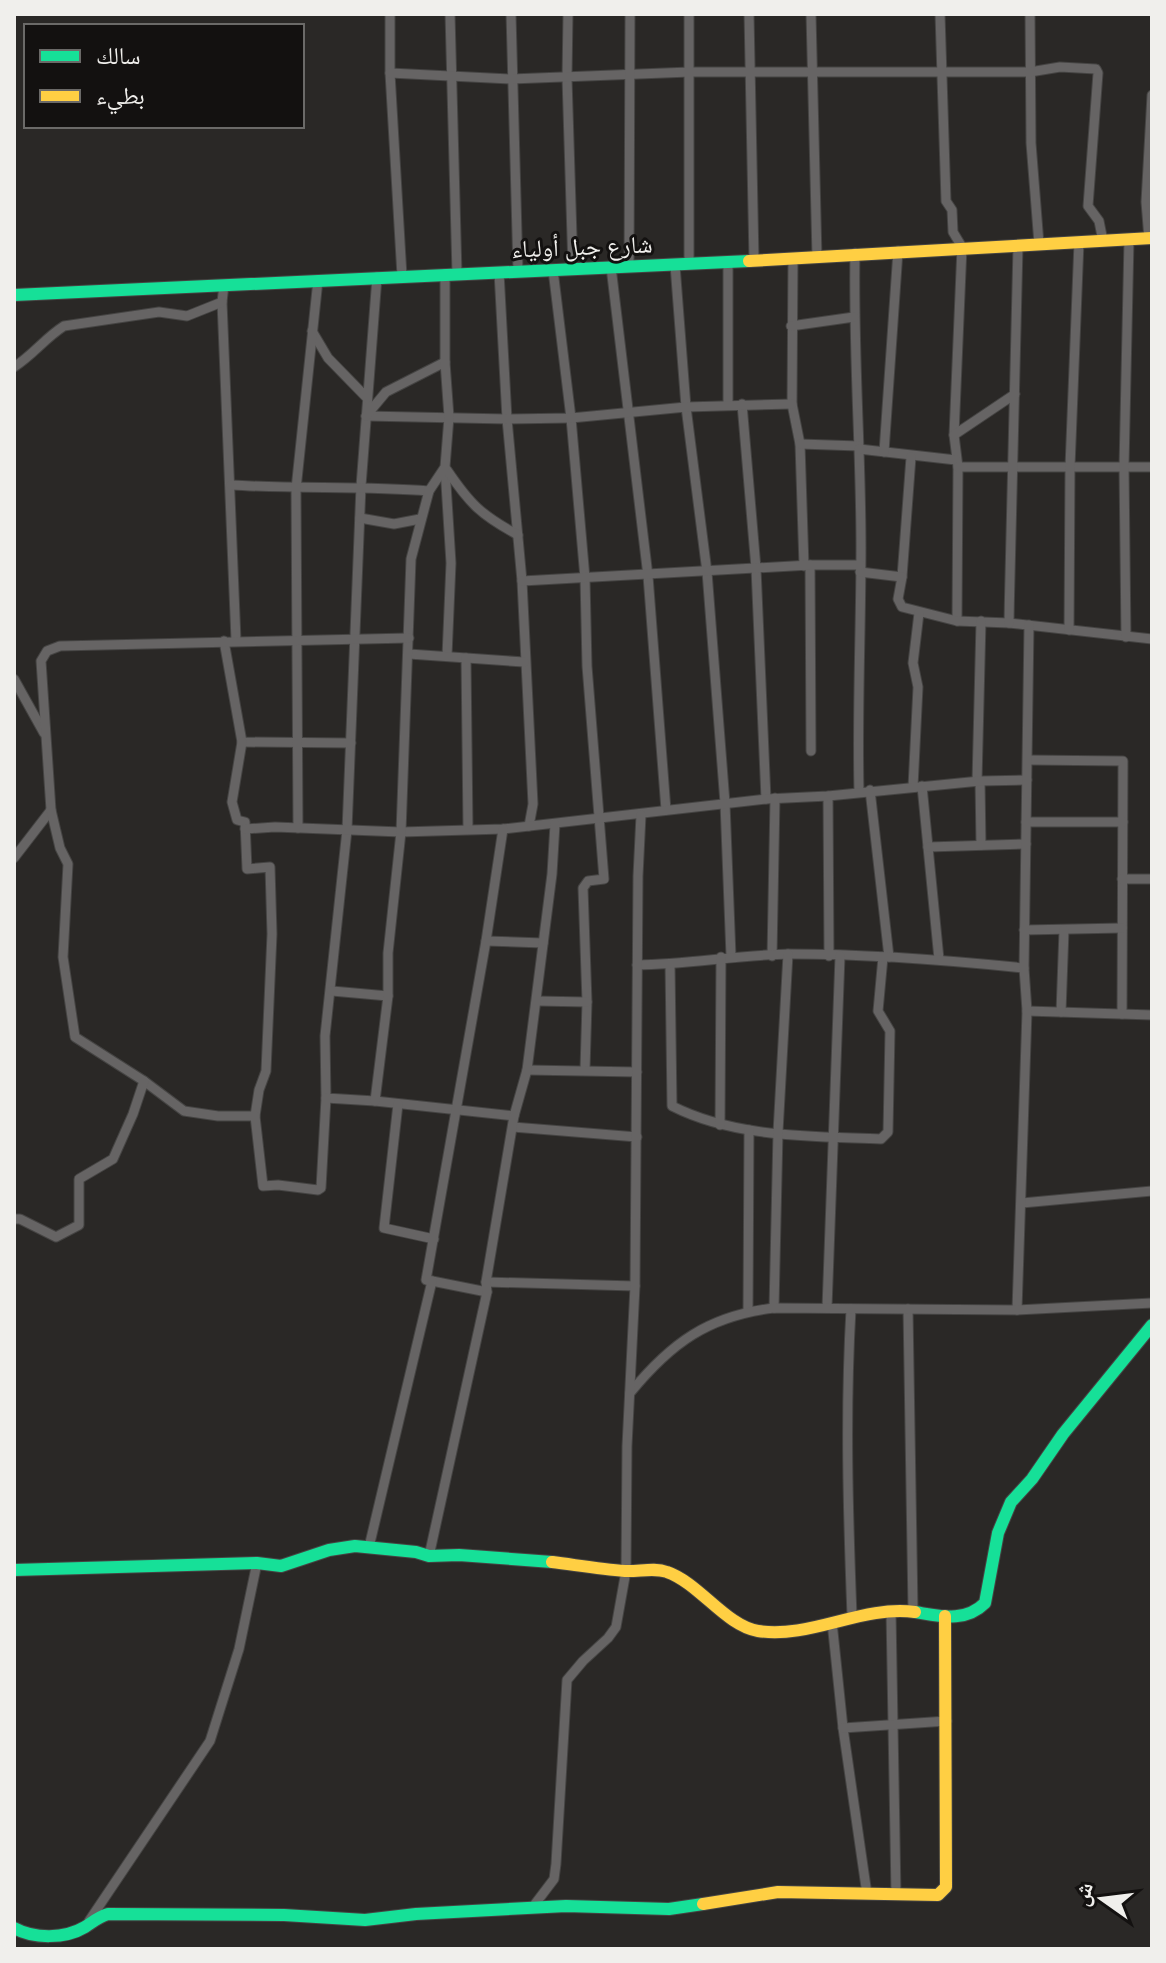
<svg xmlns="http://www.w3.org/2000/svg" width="1166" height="1963" font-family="'PT Serif','Noto Naskh Arabic',serif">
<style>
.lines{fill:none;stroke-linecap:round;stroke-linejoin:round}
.street-casing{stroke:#454443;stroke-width:11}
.fast-casing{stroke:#454443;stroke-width:14}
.slow-casing{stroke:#454443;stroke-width:14}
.street{stroke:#666464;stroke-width:9}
.fast{stroke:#16e098;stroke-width:12}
.slow{stroke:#ffcf43;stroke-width:12}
.labels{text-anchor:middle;stroke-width:6;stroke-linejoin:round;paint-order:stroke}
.street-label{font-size:24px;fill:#f0efec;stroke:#131110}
</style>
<rect width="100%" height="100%" fill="#2a2826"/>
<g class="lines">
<g class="street-casing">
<g id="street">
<path d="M390,14V73L402,276"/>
<path d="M450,14L457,274"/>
<path d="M511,14L518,271"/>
<path d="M568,14L567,78L573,269"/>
<path d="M749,14L754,260"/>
<path d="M811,14L817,257"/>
<path d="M940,14L946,201L952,210L953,232L962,247L954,435L958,467L957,621"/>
<path d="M1030,14L1031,143L1039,244"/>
<path d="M390,73L511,79L690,72H1030L1060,67L1096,69L1098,73L1088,206L1099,221L1103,241"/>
<path d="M1149,239L1146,202L1152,95"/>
<path d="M855,253C853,351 861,449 861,547C861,629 857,711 859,792"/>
<path d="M793,258L792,404L800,444L804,566"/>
<path d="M728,261V405"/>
<path d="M689,264V14"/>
<path d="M675,265L686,407L707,572L725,803L731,956"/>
<path d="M611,267L648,576L666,810"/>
<path d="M629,267L630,14"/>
<path d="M553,270L571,418L585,578L587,666L604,879L588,881L583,888L587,1002L585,1070"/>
<path d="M499,272L507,419L522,581L533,804L529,826"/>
<path d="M377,277L361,486L347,830L325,1036L326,1098L375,1101L514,1116"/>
<path d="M224,285L222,302L236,640"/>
<path d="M791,326L854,317"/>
<path d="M312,331L328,358L367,398"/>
<path d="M14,367C33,355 45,338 64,326L159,312L187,316L222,302"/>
<path d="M742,404L756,568L766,799"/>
<path d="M366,416L507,419L571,418L686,407L792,404"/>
<path d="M366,416L386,392L445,362"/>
<path d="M954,435L1015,394"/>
<path d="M800,444L859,446"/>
<path d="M859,449L956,460"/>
<path d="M884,452L898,251"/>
<path d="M911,457L902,577L898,599L902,607L957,621L1009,623L1152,639"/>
<path d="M958,467H1152"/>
<path d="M445,468L451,563L447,656"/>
<path d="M447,470C470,504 481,515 518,535"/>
<path d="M231,485C297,489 363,486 429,491"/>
<path d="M360,518L394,524L420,519"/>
<path d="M810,565L811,751"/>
<path d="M860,572L902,577"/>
<path d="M522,581L810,565H860"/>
<path d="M1009,623C1011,497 1016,371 1018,246"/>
<path d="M1069,630L1070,467L1079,242"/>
<path d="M1126,637L1124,467L1129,240"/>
<path d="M224,641L242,742L351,743"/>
<path d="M409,654L524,662"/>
<path d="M466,658L468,829"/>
<path d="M14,679L44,733"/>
<path d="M242,742L232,802L237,820L245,822L247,869L270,867L272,934L266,1071L259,1090L255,1116"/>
<path d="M1028,760L1123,761L1122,1014"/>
<path d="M980,781L981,845"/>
<path d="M977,782L981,621"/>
<path d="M922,786L939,959"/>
<path d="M913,787L918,687L913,663L919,613"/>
<path d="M870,790L889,957"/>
<path d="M828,796L829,956"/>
<path d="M1026,822H1123"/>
<path d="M298,828L296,489L318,280"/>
<path d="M245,829L275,827L401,832L503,829L766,799L828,796L980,781L1027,780"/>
<path d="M928,847L1026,844"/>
<path d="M14,858L51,810"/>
<path d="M1122,879H1152"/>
<path d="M1024,930L1122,928"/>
<path d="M486,941L543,943"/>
<path d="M772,956L775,798"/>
<path d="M670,964L672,1106C735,1138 811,1136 881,1139L888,1132L890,1031L878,1011L883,957"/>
<path d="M637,965C689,964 739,955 790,954C869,954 946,960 1024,968"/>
<path d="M332,991L388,996"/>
<path d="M537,1001L587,1002"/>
<path d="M1027,1011L1152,1015"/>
<path d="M1061,1012L1064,930"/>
<path d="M527,1070L637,1072"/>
<path d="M144,1081L184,1111L218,1116H255L263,1186L278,1185L318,1190L321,1188L326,1098"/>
<path d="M375,1101L388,996V953L401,832L411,559L429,491L445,467L449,417L445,362V274"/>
<path d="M398,1104L384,1228L434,1239"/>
<path d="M720,1125L721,957"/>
<path d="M513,1127L637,1137"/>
<path d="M1022,1203L1152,1191"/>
<path d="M14,1219H20L56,1237L79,1225V1179L113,1159L133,1114L144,1081L75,1037L63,957L68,864L60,848L51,810L41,661L47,651L60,646L409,638"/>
<path d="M432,1281L487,1292"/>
<path d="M486,1282L635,1286"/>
<path d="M774,1308L778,1132L788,954"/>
<path d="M827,1308L840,956"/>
<path d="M851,1309C845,1412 848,1513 852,1616"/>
<path d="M908,1309L913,1610"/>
<path d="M1017,1310L1027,1011L1024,968L1029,625"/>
<path d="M748,1311L749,1130"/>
<path d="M630,1393C671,1343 708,1316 774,1308L1017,1310L1152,1303"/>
<path d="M369,1547L432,1281L426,1280L486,941L503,829"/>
<path d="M429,1556L487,1292L486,1282L514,1116L527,1070L552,874L555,824"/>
<path d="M891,1612L896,1894"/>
<path d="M832,1622L843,1728L867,1894"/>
<path d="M843,1728L947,1721"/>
<path d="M532,1908L554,1879L556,1864L567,1680L583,1661L608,1638L616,1627L626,1571L627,1446L635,1286L638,876L641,815"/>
<path d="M89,1921L210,1741L239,1649L257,1563"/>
</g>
</g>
<g class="fast-casing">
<g id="fast">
<path d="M14,295L749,261"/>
<path d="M14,1570L257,1563L281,1566L329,1550L355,1546L416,1552L429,1556L459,1555L552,1562"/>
<path d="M915,1612C940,1616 965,1623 985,1603L998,1533L1011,1502L1032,1479L1063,1434L1152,1325"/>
<path d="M14,1928C34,1939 65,1939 85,1927C93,1922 98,1917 108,1914L284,1915L365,1920L416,1914L566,1906L669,1909L703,1904"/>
</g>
</g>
<g class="slow-casing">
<g id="slow">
<path d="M749,261L1152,238"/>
<path d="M552,1562C576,1565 600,1569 625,1571C638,1572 654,1567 667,1572C699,1583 726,1626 758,1631C811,1639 861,1605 915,1612"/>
<path d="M703,1904L778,1892L938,1895L946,1887L945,1616"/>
</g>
</g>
<use href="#street" class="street"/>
<use href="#fast" class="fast"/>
<use href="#slow" class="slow"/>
</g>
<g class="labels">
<g class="street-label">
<text transform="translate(582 247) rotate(-2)" y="8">شارع جبل أولياء</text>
</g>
</g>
<rect width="1166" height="1963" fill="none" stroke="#f0efec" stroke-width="32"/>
<rect x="24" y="24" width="280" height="104" fill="#131110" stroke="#6b6a68" stroke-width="2"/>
<rect x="40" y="50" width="40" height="12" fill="#16e098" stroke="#6b6a68" stroke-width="2"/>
<text x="96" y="64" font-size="24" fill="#f0efec">سالك</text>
<rect x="40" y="90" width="40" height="12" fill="#ffcf43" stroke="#6b6a68" stroke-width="2"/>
<text x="96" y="104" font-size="24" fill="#f0efec">بطيء</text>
<g transform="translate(1102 1899) rotate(284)" stroke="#131110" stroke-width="6" paint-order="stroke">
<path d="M0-6L14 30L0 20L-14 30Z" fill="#f0efec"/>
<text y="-12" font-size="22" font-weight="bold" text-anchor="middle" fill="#f0efec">ش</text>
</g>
</svg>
